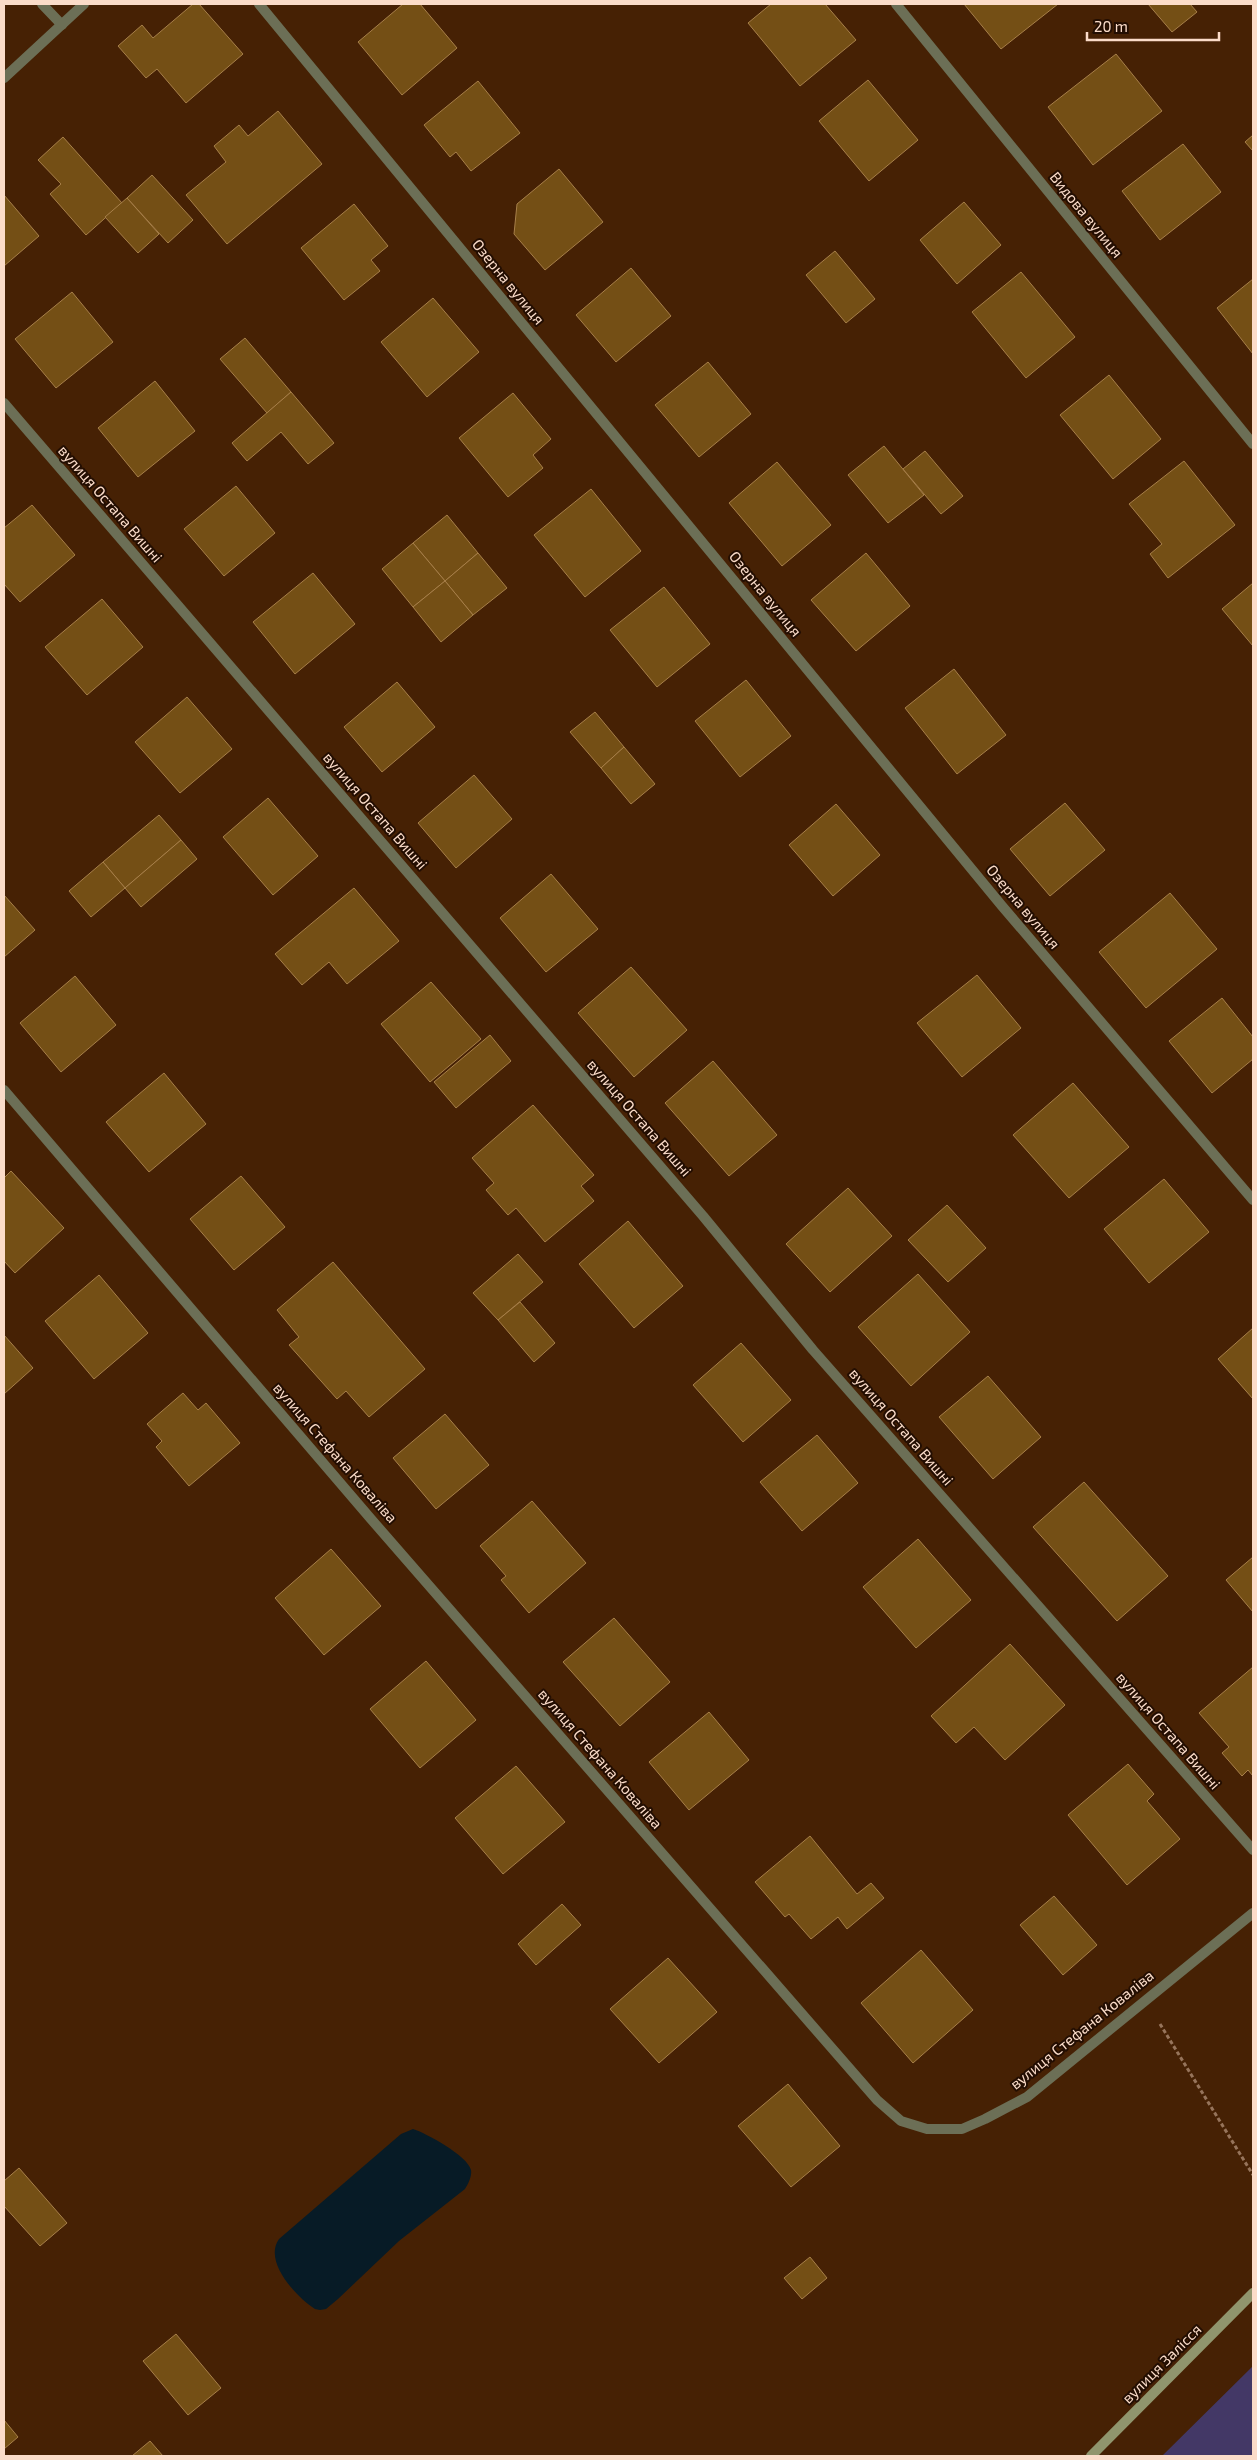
<svg xmlns="http://www.w3.org/2000/svg" width="1257" height="2460" font-family="'Exo 2',sans-serif">
<style>
.green{fill:#433866}
.water{fill:#071b26}
.building{fill:#744f15;stroke:#a77f49}
.lines{fill:none;stroke-linecap:round;stroke-linejoin:round}
.path{stroke:#96745b;stroke-width:3;stroke-dasharray:4 2.5;stroke-linecap:butt}
.service{stroke:#6c6f56;stroke-width:10}
.minor{stroke:#6c6f56;stroke-width:10}
.secondary{stroke:#90956d;stroke-width:10}
.labels{text-anchor:middle;stroke-width:4;stroke-linejoin:round;paint-order:stroke}
.street-label{font-size:15px;fill:#fbdcc9;stroke:#230e02}
</style>
<rect width="100%" height="100%" fill="#462104"/>
<path class="green" d="M1253,2366V2456H1161H1162Z"/>
<path class="water" d="M413,2129C426,2133 468,2156 471,2170C472,2177 468,2184 465,2189L399,2241L338,2299L326,2309L320,2310L315,2309C296,2297 263,2261 279,2239L401,2134Z"/>
<g class="building">
<path d="M193,4H199L243,54L186,103L157,69L146,78L118,46L142,25L153,38Z"/>
<path d="M403,4H420L457,48L402,95L358,42Z"/>
<path d="M771,4H825L856,40L800,86L748,23Z"/>
<path d="M964,4H1058L1001,49Z"/>
<path d="M1148,4H1190L1197,12L1172,32Z"/>
<path d="M1116,54L1162,111L1093,165L1048,107Z"/>
<path d="M868,80L918,140L869,181L819,121Z"/>
<path d="M478,81L520,133L471,171L456,152L450,157L424,125Z"/>
<path d="M278,111L322,164L227,244L186,195L226,162L214,146L239,125L248,136Z"/>
<path d="M1253,135V151L1245,142Z"/>
<path d="M63,137L122,203L86,235L50,194L61,184L38,160Z"/>
<path d="M1183,144L1221,192L1160,240L1122,191Z"/>
<path d="M559,169L603,222L545,270L514,234L517,204Z"/>
<path d="M152,175L193,220L168,243L127,198Z"/>
<path d="M4,195L39,236L4,266Z"/>
<path d="M127,198L159,234L138,253L105,217Z"/>
<path d="M964,202L1001,245L957,284L920,240Z"/>
<path d="M354,204L388,246L371,260L380,271L344,300L301,248Z"/>
<path d="M835,251L875,299L846,323L806,275Z"/>
<path d="M631,268L671,316L616,362L576,315Z"/>
<path d="M1021,272L1075,337L1026,378L972,312Z"/>
<path d="M1253,279V354L1217,308Z"/>
<path d="M72,292L113,342L56,388L15,339Z"/>
<path d="M433,298L479,352L427,397L381,342Z"/>
<path d="M245,338L291,392L267,413L220,359Z"/>
<path d="M708,362L751,414L699,457L655,405Z"/>
<path d="M1109,375L1161,439L1113,479L1060,415Z"/>
<path d="M155,381L195,431L138,477L98,428Z"/>
<path d="M291,392L334,443L308,464L281,432L247,461L232,443Z"/>
<path d="M513,393L551,439L533,455L543,468L508,497L459,438Z"/>
<path d="M884,446L924,495L888,523L848,475Z"/>
<path d="M925,451L963,496L941,514L903,469Z"/>
<path d="M1184,461L1235,525L1168,578L1150,554L1162,544L1129,504Z"/>
<path d="M777,462L831,525L782,566L729,503Z"/>
<path d="M236,486L275,533L224,576L184,529Z"/>
<path d="M591,489L641,551L585,597L534,535Z"/>
<path d="M32,505L75,555L20,602L4,584V528Z"/>
<path d="M447,515L478,553L445,581L413,543Z"/>
<path d="M413,543L445,581L413,607L382,569Z"/>
<path d="M478,553L507,588L473,615L445,581Z"/>
<path d="M866,553L910,606L856,651L811,600Z"/>
<path d="M313,573L355,624L295,674L253,622Z"/>
<path d="M445,581L473,615L441,642L413,607Z"/>
<path d="M1253,583V646L1222,609Z"/>
<path d="M664,587L710,644L657,687L610,630Z"/>
<path d="M102,599L143,647L87,695L45,647Z"/>
<path d="M954,669L1006,735L957,774L905,708Z"/>
<path d="M746,680L791,736L740,777L695,721Z"/>
<path d="M397,682L435,727L382,772L344,727Z"/>
<path d="M187,697L232,749L180,793L135,742Z"/>
<path d="M595,712L624,747L601,768L570,732Z"/>
<path d="M624,747L655,784L631,804L601,768Z"/>
<path d="M474,775L512,819L456,868L418,823Z"/>
<path d="M268,798L318,856L273,895L223,837Z"/>
<path d="M1065,803L1105,850L1050,896L1010,849Z"/>
<path d="M836,804L880,855L833,896L789,845Z"/>
<path d="M159,815L181,840L125,888L103,862Z"/>
<path d="M181,840L197,859L141,907L125,888Z"/>
<path d="M103,862L125,888L91,917L69,891Z"/>
<path d="M551,874L598,929L546,972L500,918Z"/>
<path d="M354,888L399,941L347,984L329,962L302,985L275,954Z"/>
<path d="M1170,893L1217,949L1146,1008L1099,952Z"/>
<path d="M4,895L35,930L4,957Z"/>
<path d="M631,967L687,1030L634,1077L578,1013Z"/>
<path d="M977,975L1021,1028L962,1077L917,1023Z"/>
<path d="M75,976L116,1025L61,1072L20,1023Z"/>
<path d="M431,982L481,1039L430,1082L381,1024Z"/>
<path d="M1222,998L1253,1037V1059L1212,1093L1169,1041Z"/>
<path d="M490,1035L511,1061L456,1108L434,1082Z"/>
<path d="M713,1061L777,1135L729,1176L665,1103Z"/>
<path d="M164,1073L206,1124L149,1172L106,1122Z"/>
<path d="M1073,1083L1129,1147L1069,1198L1013,1135Z"/>
<path d="M533,1105L594,1175L581,1186L594,1201L545,1242L516,1208L508,1215L486,1190L494,1183L472,1158Z"/>
<path d="M11,1171L64,1228L15,1273L4,1261V1178Z"/>
<path d="M241,1176L285,1227L234,1270L190,1219Z"/>
<path d="M1164,1179L1209,1232L1149,1283L1104,1229Z"/>
<path d="M848,1188L892,1236L830,1292L786,1244Z"/>
<path d="M947,1205L986,1248L948,1282L908,1240Z"/>
<path d="M628,1221L683,1286L634,1328L579,1264Z"/>
<path d="M518,1254L543,1282L498,1320L473,1293Z"/>
<path d="M333,1262L425,1369L369,1417L346,1391L337,1399L289,1345L299,1337L277,1310Z"/>
<path d="M918,1274L970,1332L911,1386L858,1327Z"/>
<path d="M99,1275L148,1333L94,1379L45,1321Z"/>
<path d="M520,1302L555,1343L534,1362L498,1320Z"/>
<path d="M1253,1328V1399L1218,1359Z"/>
<path d="M4,1335L33,1368L4,1394Z"/>
<path d="M741,1343L791,1400L743,1442L693,1385Z"/>
<path d="M988,1376L1041,1437L993,1479L939,1417Z"/>
<path d="M183,1393L198,1410L206,1403L240,1443L189,1486L156,1447L162,1441L147,1424Z"/>
<path d="M445,1414L489,1465L436,1509L393,1458Z"/>
<path d="M817,1435L858,1483L802,1531L760,1482Z"/>
<path d="M1084,1482L1168,1576L1117,1621L1033,1527Z"/>
<path d="M532,1501L586,1563L529,1613L501,1580L506,1576L480,1546Z"/>
<path d="M918,1539L971,1600L916,1648L863,1587Z"/>
<path d="M331,1549L381,1606L324,1655L275,1598Z"/>
<path d="M1253,1557V1612L1226,1580Z"/>
<path d="M614,1618L670,1682L620,1726L563,1662Z"/>
<path d="M1010,1644L1065,1705L1005,1760L974,1727L956,1743L931,1716Z"/>
<path d="M426,1661L476,1720L420,1768L370,1709Z"/>
<path d="M1253,1667V1776L1248,1770L1242,1776L1222,1753L1229,1747L1199,1713Z"/>
<path d="M709,1712L749,1760L689,1810L649,1762Z"/>
<path d="M1128,1764L1154,1794L1147,1801L1180,1839L1127,1885L1068,1815Z"/>
<path d="M516,1766L565,1822L503,1874L455,1818Z"/>
<path d="M810,1836L857,1894L871,1883L884,1898L847,1929L838,1917L811,1939L789,1914L785,1917L755,1882Z"/>
<path d="M1054,1896L1097,1945L1063,1975L1020,1925Z"/>
<path d="M562,1904L581,1925L536,1965L518,1944Z"/>
<path d="M921,1950L973,2010L913,2063L861,2003Z"/>
<path d="M668,1958L717,2012L659,2063L610,2009Z"/>
<path d="M788,2084L840,2146L791,2187L738,2126Z"/>
<path d="M19,2168L67,2223L40,2246L4,2206V2181Z"/>
<path d="M810,2257L827,2278L802,2299L784,2278Z"/>
<path d="M176,2334L221,2388L188,2415L143,2361Z"/>
<path d="M4,2420L18,2437L4,2449Z"/>
<path d="M150,2441L163,2456H132Z"/>
</g>
<g class="lines">
<path class="path" d="M1160,2024L1253,2175"/>
<path class="service" d="M42,4L62,25"/>
<g class="minor">
<path d="M259,4L1002,906L1253,1200"/>
<path d="M896,4L1253,444"/>
<path d="M4,78L84,4"/>
<path d="M4,403L703,1216L813,1350L1253,1850"/>
<path d="M4,1090L371,1519L877,2100L901,2121L927,2129H962L985,2119L1027,2097L1253,1913"/>
</g>
<path class="secondary" d="M1091,2456L1253,2293"/>
</g>
<g class="labels">
<g class="street-label">
<text transform="translate(1086 215) rotate(51)" y="5">Видова вулиця</text>
<text transform="translate(508 282) rotate(51)" y="5">Озерна вулиця</text>
<text transform="translate(110 504) rotate(49)" y="5">вулиця Остапа Вишні</text>
<text transform="translate(765 594) rotate(51)" y="5">Озерна вулиця</text>
<text transform="translate(375 811) rotate(49)" y="5">вулиця Остапа Вишні</text>
<text transform="translate(1023 907) rotate(50)" y="5">Озерна вулиця</text>
<text transform="translate(639 1118) rotate(49)" y="5">вулиця Остапа Вишні</text>
<text transform="translate(901 1427) rotate(49)" y="5">вулиця Остапа Вишні</text>
<text transform="translate(335 1453) rotate(49)" y="5">вулиця Стефана Коваліва</text>
<text transform="translate(1168 1731) rotate(49)" y="5">вулиця Остапа Вишні</text>
<text transform="translate(600 1759) rotate(49)" y="5">вулиця Стефана Коваліва</text>
<text transform="translate(1082 2030) rotate(-39)" y="5">вулиця Стефана Коваліва</text>
<text transform="translate(1162 2364) rotate(-45)" y="5">вулиця Залісся</text>
</g>
</g>
<rect width="1257" height="2460" fill="none" stroke="#fbdcc9" stroke-width="10"/>
<path d="M1087 32v8h132v-8" fill="none" stroke="#fbdcc9" stroke-width="2.5"/>
<text x="1094" y="32" font-size="15" fill="#fbdcc9" stroke="#230e02" stroke-width="4" paint-order="stroke">20 m</text>
</svg>
